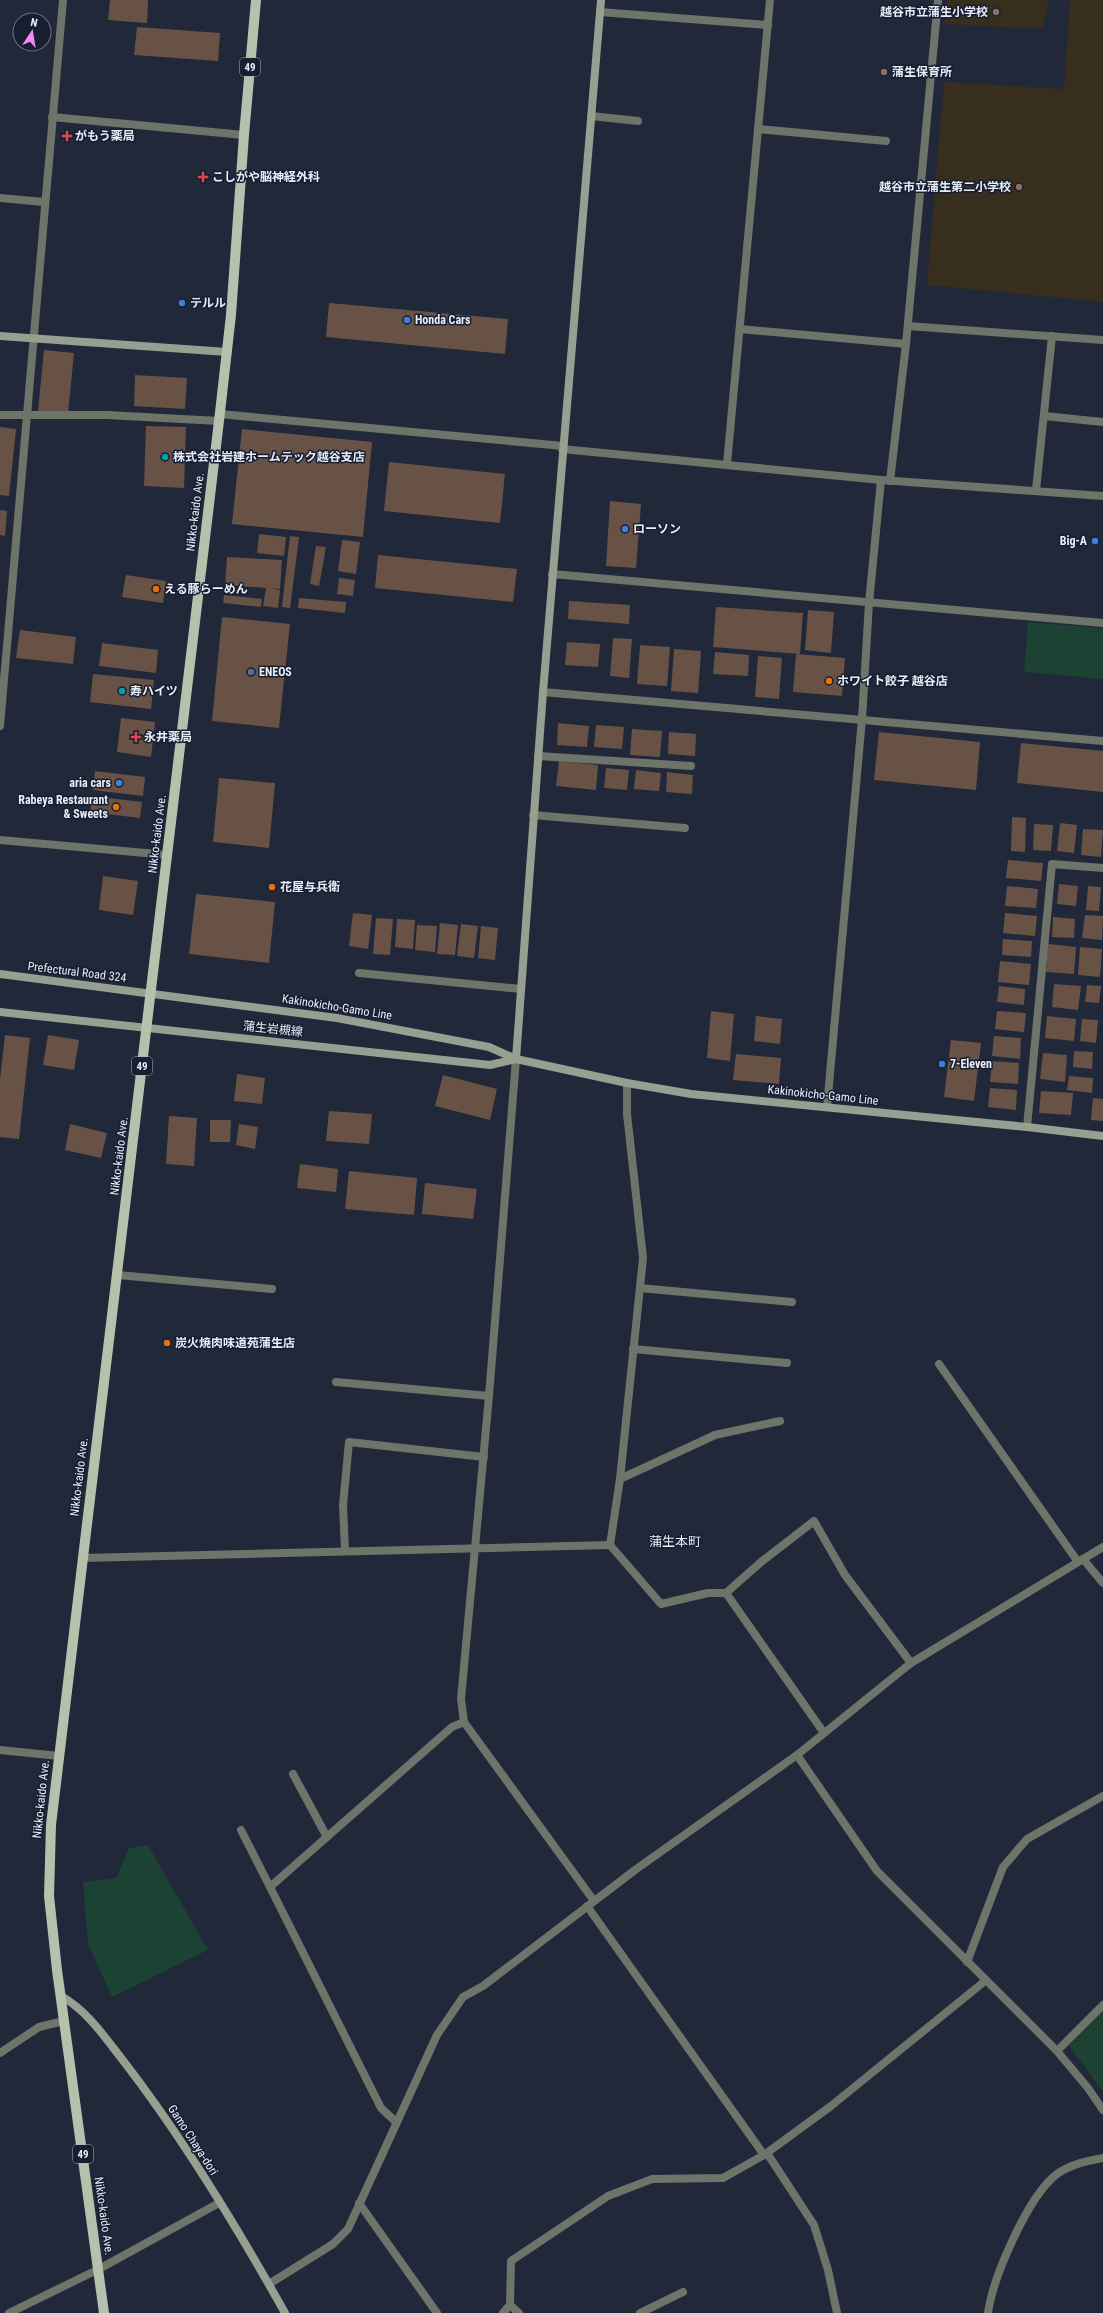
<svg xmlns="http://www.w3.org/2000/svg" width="1103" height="2313" font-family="'Roboto Condensed','Noto Sans JP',sans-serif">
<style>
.education{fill:#372e1e}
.green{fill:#1b4232}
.building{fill:#685246}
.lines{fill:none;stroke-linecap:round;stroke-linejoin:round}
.lane{stroke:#6f746b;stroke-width:8}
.street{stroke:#6f746b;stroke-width:8}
.secondary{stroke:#97a090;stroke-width:8}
.primary{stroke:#b6c1ad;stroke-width:10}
.education-dot{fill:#8d6e63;stroke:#171e2f;stroke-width:1.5}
.health-dot{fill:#e0444e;stroke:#171e2f;stroke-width:1.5}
.shop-dot{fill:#3f7fe0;stroke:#171e2f;stroke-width:1.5}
.culture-dot{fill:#0f9aa8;stroke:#171e2f;stroke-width:1.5}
.food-dot{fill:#e8710a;stroke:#171e2f;stroke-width:1.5}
.service-dot{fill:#5c6f8a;stroke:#171e2f;stroke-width:1.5}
.labels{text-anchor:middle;stroke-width:3;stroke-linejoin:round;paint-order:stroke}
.shield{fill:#171e2f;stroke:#a9afbd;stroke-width:1}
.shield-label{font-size:11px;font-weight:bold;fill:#e8edfa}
.poi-label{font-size:12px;font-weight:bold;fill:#e8edfa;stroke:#171e2f;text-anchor:start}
.street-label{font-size:12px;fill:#e8edfa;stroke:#171e2f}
.neighbourhood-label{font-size:13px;fill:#e8edfa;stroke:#171e2f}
</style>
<rect width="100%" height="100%" fill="#20283a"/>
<g class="education">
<path d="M947,0H1049L1043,29L945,24Z"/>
<path d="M1070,0H1103V302L927,285L944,82L1064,89Z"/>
</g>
<g class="green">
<path d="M1028,622L1103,628V679L1024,672Z"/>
<path d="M148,1845L208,1950L112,1997L88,1944L83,1882L116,1878L129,1848Z"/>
<path d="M1103,2011V2092L1069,2046Z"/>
</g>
<g class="building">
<path d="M110,0H148L147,23L108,20Z"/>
<path d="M137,27L220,33L218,61L134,55Z"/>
<path d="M329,303L508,319L505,354L326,337Z"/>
<path d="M44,350L74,353L68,414L38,411Z"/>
<path d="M135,375L187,378L185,409L134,406Z"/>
<path d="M146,426L186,427L184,488L144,486Z"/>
<path d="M0,427L16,429L9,496L0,495Z"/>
<path d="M242,429L372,442L363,537L232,524Z"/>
<path d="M389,462L505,474L500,523L384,511Z"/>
<path d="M610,501L641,504L636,568L606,566Z"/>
<path d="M0,510L7,511L5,536L0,535Z"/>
<path d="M259,534L286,537L284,556L257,553Z"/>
<path d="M290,536L299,537L290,608L282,607Z"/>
<path d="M342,540L360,542L356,574L338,571Z"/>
<path d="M316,546L326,547L319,586L310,584Z"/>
<path d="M378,555L517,569L513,602L375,588Z"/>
<path d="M227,557L282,560L280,589L270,588L280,590L278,608L263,606L266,588L225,585Z"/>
<path d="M126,575L166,581L163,603L122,597Z"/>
<path d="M339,578L355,580L353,596L337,594Z"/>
<path d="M224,595L262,599L261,607L223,603Z"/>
<path d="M299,598L346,602L345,613L298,608Z"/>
<path d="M569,601L630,605L629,624L568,619Z"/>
<path d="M716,607L803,613L800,654L713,647Z"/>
<path d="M808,610L834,612L831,653L805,650Z"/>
<path d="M222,617L290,624L279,728L212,721Z"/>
<path d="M20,630L76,637L73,664L16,658Z"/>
<path d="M613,638L632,639L629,678L610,676Z"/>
<path d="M567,642L600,644L598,667L565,665Z"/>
<path d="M102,643L158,650L156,673L99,666Z"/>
<path d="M640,645L670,647L667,686L637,684Z"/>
<path d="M674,649L701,651L698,693L671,691Z"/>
<path d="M715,652L749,655L748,676L713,674Z"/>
<path d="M796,654L845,658L842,696L793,692Z"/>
<path d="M758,656L782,658L779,699L755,697Z"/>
<path d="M93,674L154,680L151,709L90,702Z"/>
<path d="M121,718L155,722L151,757L117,752Z"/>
<path d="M558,723L589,726L587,747L557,745Z"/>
<path d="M596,725L624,727L622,749L594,747Z"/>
<path d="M632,729L662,731L660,757L630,755Z"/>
<path d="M669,732L696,734L695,756L668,754Z"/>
<path d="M879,732L980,742L976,790L874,780Z"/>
<path d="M1021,743L1103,751V792L1017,783Z"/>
<path d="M559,761L598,765L596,790L556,786Z"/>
<path d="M606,768L629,770L627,790L604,788Z"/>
<path d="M636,770L661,773L659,791L634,789Z"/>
<path d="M95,771L145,777L143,796L93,790Z"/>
<path d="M667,772L693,775L692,794L666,792Z"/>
<path d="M219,778L275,783L269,848L213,842Z"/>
<path d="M92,796L142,802L140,818L90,812Z"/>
<path d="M1012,817L1026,818L1025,852L1011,851Z"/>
<path d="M1060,823L1077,825L1074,853L1057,851Z"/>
<path d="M1034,824L1053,825L1051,851L1033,850Z"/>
<path d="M1083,829L1103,830L1101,857L1081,855Z"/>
<path d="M1008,860L1043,863L1041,881L1006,878Z"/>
<path d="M103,876L138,881L133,915L99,910Z"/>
<path d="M1059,884L1078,886L1076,906L1057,904Z"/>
<path d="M1007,886L1038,889L1036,908L1005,906Z"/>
<path d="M1088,886L1101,887L1099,911L1086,910Z"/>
<path d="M196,894L275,902L269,963L189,954Z"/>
<path d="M353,913L372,915L368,949L349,946Z"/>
<path d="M1005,913L1037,916L1035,936L1003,933Z"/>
<path d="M1085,915L1103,916L1102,940L1082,938Z"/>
<path d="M1053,917L1075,919L1074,938L1052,937Z"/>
<path d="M376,918L393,919L390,955L373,954Z"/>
<path d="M397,919L415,920L413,949L395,947Z"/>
<path d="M440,923L458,925L455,955L437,954Z"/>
<path d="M461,924L478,926L474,958L457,956Z"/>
<path d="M417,925L437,926L435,952L415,950Z"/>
<path d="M481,926L498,928L495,960L478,958Z"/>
<path d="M1003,939L1032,941L1031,957L1002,955Z"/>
<path d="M1048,944L1076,947L1074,974L1046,972Z"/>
<path d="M1080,947L1102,949L1100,977L1078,975Z"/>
<path d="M1000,961L1031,964L1029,985L998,982Z"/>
<path d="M1054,984L1081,986L1078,1010L1052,1007Z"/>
<path d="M1087,985L1101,986L1099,1003L1085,1002Z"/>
<path d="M999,986L1025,989L1024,1005L997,1002Z"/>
<path d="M711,1011L734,1014L730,1061L707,1058Z"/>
<path d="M997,1011L1026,1013L1024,1032L995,1029Z"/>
<path d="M756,1016L782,1019L780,1044L754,1041Z"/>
<path d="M1047,1016L1076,1019L1074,1041L1045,1038Z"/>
<path d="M1082,1019L1098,1020L1096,1043L1080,1041Z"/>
<path d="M5,1035L30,1038L19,1139L0,1137V1079Z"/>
<path d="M48,1035L79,1040L74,1070L43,1065Z"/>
<path d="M994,1036L1021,1038L1020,1059L992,1056Z"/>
<path d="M951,1040L981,1043L974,1101L944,1097Z"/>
<path d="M1074,1051L1093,1052L1092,1069L1073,1067Z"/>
<path d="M1043,1053L1067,1055L1065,1082L1040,1079Z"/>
<path d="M736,1054L781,1058L779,1084L733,1080Z"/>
<path d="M992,1061L1019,1063L1018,1084L990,1082Z"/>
<path d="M237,1074L265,1078L262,1104L234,1101Z"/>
<path d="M443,1075L497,1089L490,1120L435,1106Z"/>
<path d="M1069,1076L1093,1078L1092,1093L1067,1090Z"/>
<path d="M990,1088L1017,1090L1016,1110L988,1107Z"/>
<path d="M1041,1091L1073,1093L1071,1115L1039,1113Z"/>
<path d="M1093,1098L1103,1099V1121L1091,1120Z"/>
<path d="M329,1111L372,1114L369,1144L326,1141Z"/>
<path d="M169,1116L197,1118L194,1166L166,1164Z"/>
<path d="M210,1120H231L230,1142H210Z"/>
<path d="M70,1124L107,1133L101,1158L65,1150Z"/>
<path d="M239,1124L258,1127L255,1149L236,1145Z"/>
<path d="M300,1164L338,1169L336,1192L297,1188Z"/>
<path d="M349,1171L417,1178L414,1215L345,1209Z"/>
<path d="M425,1183L477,1189L473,1219L422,1214Z"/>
</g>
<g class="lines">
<g class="lane">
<path d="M591,116L638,121"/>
<path d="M758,129L886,141"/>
<path d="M908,326L1103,340"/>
<path d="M1044,416L1103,422"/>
<path d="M1036,490L1052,336"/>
<path d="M0,840L168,855"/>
<path d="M1027,1127L1052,864L1103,868"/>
<path d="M118,1275L272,1289"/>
<path d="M640,1288L792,1302"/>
<path d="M633,1349L787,1363"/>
<path d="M336,1382L489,1396"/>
<path d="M620,1479L715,1435L780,1421"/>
<path d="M345,1550L343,1505L349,1442L484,1457"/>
<path d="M726,1593L761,1562L814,1521L845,1575L911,1663"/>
<path d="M293,1774L327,1837"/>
<path d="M241,1830L270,1887"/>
<path d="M1057,2051L1103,2005"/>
<path d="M359,2203L437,2313"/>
<path d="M640,2313L683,2292"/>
</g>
<g class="street">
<path d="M600,12L768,25"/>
<path d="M52,117L244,135"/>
<path d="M0,198L44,202"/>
<path d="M740,329L906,344"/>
<path d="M220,414L563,446"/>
<path d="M0,415H107L219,421"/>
<path d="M562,449L881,480L1103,496"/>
<path d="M727,464L770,0"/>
<path d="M890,481L906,344L938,0"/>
<path d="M552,574L1103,623"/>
<path d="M543,692L1103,741"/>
<path d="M0,726L63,0"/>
<path d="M538,756L691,766"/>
<path d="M533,815L685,828"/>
<path d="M359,973L521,989"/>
<path d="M516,1059L489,1396L461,1699L464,1722L594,1901"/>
<path d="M627,1083V1114L643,1258L620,1479L610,1545L661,1604L708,1593H726L824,1733"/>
<path d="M827,1107L862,719L869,603L881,480"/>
<path d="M939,1364L1078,1562"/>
<path d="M82,1558L610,1545"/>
<path d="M1083,1559L1103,1583"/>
<path d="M0,1750L59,1756"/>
<path d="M797,1755L877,1871L1057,2051L1088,2088L1103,2110"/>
<path d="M587,1906L764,2155"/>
<path d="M967,1962L1003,1867L1027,1839L1103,1796"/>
<path d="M0,2053L39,2027L64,2021"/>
<path d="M396,2122L381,2108L270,1887L452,1727L464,1722"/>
<path d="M767,2153L814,2225L828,2270L837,2313"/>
<path d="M269,2284L333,2244L348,2229L437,2035L463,1997L483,1986L635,1870L797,1755L911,1663L1103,1547"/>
<path d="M9,2313L99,2269L219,2203"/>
<path d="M503,2313L510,2305"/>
<path d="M519,2313L510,2305L511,2261L608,2196L652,2179L723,2178L764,2155L831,2106L985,1981"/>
<path d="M988,2313C993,2277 1028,2196 1057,2174C1071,2164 1087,2161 1103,2158"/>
</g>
<g class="secondary">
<path d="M0,336L227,352"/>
<path d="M0,974L337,1018L489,1047L516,1059"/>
<path d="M0,1012L490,1065L516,1059L627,1083L691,1094L1027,1127L1103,1136"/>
<path d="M516,1059L543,692L601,0"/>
<path d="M61,1996C88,2011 106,2039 125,2063C185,2141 237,2227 285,2313"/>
</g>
<path class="primary" d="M104,2313L57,1970L49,1896L51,1825L219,421L231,315L244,135L256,0"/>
</g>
<g class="education-dot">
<circle cx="996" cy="12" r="4"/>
<circle cx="884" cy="72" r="4"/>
<circle cx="1019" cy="187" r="4"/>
</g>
<g class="health-dot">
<path d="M65 130h4v4h4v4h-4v4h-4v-4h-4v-4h4z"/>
<path d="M201 171h4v4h4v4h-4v4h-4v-4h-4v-4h4z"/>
<path d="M134 731h4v4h4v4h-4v4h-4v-4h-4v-4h4z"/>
</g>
<g class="shop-dot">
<circle cx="182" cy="303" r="4"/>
<circle cx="407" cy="320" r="4"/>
<circle cx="625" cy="529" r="4"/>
<circle cx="1095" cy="541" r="4"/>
<circle cx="119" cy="783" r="4"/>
<circle cx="942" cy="1064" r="4"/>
</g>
<g class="culture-dot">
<circle cx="165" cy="457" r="4"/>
<circle cx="122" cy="691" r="4"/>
</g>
<g class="food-dot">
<circle cx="156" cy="589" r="4"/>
<circle cx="829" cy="681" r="4"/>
<circle cx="116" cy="807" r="4"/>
<circle cx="272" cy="887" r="4"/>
<circle cx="167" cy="1343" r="4"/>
</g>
<circle class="service-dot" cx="251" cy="672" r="4"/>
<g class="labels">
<g class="shield">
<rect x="240" y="58" width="20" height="18" rx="3"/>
<rect x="132" y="1057" width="20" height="18" rx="3"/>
<rect x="73" y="2145" width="20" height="18" rx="3"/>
</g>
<g class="shield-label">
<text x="250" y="71">49</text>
<text x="142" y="1070">49</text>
<text x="83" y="2158">49</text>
</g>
<g class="poi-label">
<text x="988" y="16" text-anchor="end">越谷市立蒲生小学校</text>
<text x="892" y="76">蒲生保育所</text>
<text x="75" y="140">がもう薬局</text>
<text x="212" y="181">こしがや脳神経外科</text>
<text x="1011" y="191" text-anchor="end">越谷市立蒲生第二小学校</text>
<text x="190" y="307">テルル</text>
<text x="415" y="324">Honda Cars</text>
<text x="173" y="461">株式会社岩建ホームテック越谷支店</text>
<text x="633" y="533">ローソン</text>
<text x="1087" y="545" text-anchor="end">Big-A</text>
<text x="164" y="593">える豚らーめん</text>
<text x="259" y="676">ENEOS</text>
<text x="837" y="685">ホワイト餃子 越谷店</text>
<text x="130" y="695">寿ハイツ</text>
<text x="144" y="741">永井薬局</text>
<text x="111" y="787" text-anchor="end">aria cars</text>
<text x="108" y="804" text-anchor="end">Rabeya Restaurant<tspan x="108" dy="14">&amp; Sweets</tspan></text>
<text x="280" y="891">花屋与兵衛</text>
<text x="950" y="1068">7-Eleven</text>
<text x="175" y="1347">炭火焼肉味道苑蒲生店</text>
</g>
<g class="street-label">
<text transform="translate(195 512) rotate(-83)" y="4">Nikko-kaido Ave.</text>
<text transform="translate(157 834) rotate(-83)" y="4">Nikko-kaido Ave.</text>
<text transform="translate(77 972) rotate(7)" y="4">Prefectural Road 324</text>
<text transform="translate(337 1007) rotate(9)" y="4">Kakinokicho-Gamo Line</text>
<text transform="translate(273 1029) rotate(6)" y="4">蒲生岩槻線</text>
<text transform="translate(823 1095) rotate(6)" y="4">Kakinokicho-Gamo Line</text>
<text transform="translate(119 1156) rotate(-83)" y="4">Nikko-kaido Ave.</text>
<text transform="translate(79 1477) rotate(-83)" y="4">Nikko-kaido Ave.</text>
<text transform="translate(41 1799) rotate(-84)" y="4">Nikko-kaido Ave.</text>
<text transform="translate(193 2140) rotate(57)" y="4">Gamo Chaya-dori</text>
<text transform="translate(104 2216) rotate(82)" y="4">Nikko-kaido Ave.</text>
</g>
<g class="neighbourhood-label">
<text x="675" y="1546">蒲生本町</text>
</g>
</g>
<g transform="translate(32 32) rotate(12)"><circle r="19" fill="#171e2f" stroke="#6b7180"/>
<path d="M0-3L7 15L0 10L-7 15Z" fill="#f38af1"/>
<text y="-6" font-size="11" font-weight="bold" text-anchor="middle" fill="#e8edfa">N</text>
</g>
</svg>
